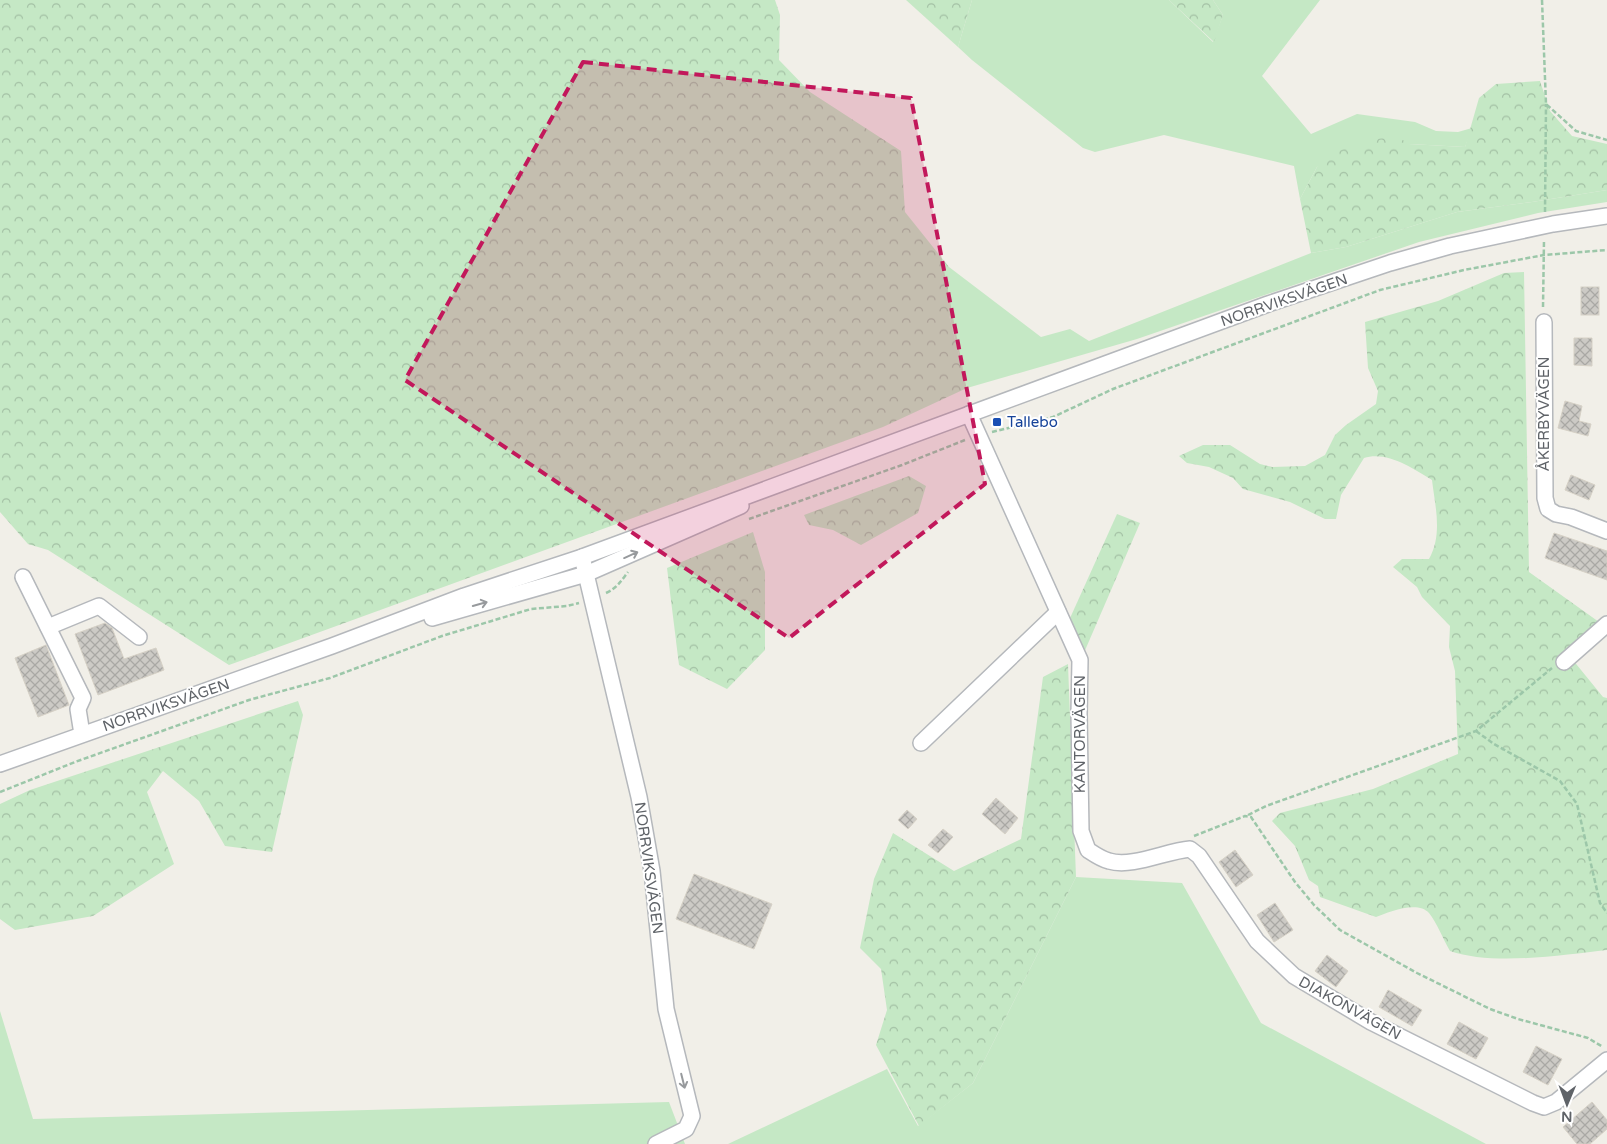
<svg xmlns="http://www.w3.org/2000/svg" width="1607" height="1144" font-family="'Varela Round',sans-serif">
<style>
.grass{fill:#c5e8c5}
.forest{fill:url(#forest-crowns)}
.building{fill:url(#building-cross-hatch);stroke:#d6d1c6}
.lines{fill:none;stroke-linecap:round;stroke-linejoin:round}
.minor-casing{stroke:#b5b8bc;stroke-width:18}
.path{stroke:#9cc7a9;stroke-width:2.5;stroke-dasharray:5 2.5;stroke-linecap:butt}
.minor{stroke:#fff;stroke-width:15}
.oneway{stroke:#979a9d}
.marked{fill:#c2185b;fill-opacity:0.2;stroke:#c2185b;stroke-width:4;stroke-dasharray:10 6;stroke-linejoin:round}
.transit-dot{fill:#1a4fb4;stroke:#fff;stroke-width:2}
.labels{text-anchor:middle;stroke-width:4;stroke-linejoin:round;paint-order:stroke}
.street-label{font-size:15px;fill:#5f6368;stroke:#fff}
.transit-label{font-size:15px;fill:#164399;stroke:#fff;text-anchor:start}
</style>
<defs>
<pattern id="forest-crowns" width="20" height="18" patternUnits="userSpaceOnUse" patternTransform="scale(1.25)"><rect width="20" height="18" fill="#c5e8c5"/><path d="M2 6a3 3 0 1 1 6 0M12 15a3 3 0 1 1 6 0" fill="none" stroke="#a3c0a4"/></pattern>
<pattern id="building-cross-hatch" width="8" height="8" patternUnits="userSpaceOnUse" patternTransform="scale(1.25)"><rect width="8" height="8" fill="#cccac5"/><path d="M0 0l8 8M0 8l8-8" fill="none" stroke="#a9a8a4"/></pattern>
</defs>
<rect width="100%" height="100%" fill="#f1efe8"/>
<g class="grass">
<path d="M972,0H1169L1213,42L1223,15L1213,0H1320L1262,76L1311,134L1357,114L1415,122L1436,131L1458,132L1472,128L1465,147L1409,144L1317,167L1300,199L1294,166L1164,135L1095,152L1083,148L972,60L958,47Z"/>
<path d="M1607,190V202L1538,213L1419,242L1137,339L967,388L949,315V267L1041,337L1070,329L1089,341L1311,253L1346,247L1457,212L1532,202Z"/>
<path d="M1076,877L1182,883L1261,1023L1486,1144H728L887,1069L918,1126L973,1083Z"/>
<path d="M0,1011L33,1119L669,1102L685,1144H0Z"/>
</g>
<g class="forest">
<path d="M0,0H775L780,15L779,60L810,92L901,151L905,212L949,267V315L967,388L883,427L229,665L48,550L28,544L0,512Z"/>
<path d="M906,0H972L958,47Z"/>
<path d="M1169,0H1213L1223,15L1214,42Z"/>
<path d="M1540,81L1550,111L1572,136L1607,144V190L1532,202L1457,212L1346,247L1311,253L1300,199L1317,167L1338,151L1375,139L1398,137L1409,144L1465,147L1479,98L1496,84Z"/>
<path d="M1524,272L1529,572L1599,622L1568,654L1603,697L1607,698V950C1562,955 1493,966 1450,951C1443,939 1437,923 1429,913C1418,900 1388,912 1376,917L1320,897L1318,886L1309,880L1295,846L1272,821L1280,813L1373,789L1458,754L1455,671L1449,647L1450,626L1422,597L1417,587L1393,567L1402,559H1429C1443,534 1435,506 1432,480C1412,468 1387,451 1364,458L1341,495L1336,519H1325L1290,502L1243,489L1233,478L1209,467L1187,463L1179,456L1203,445H1230L1260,464L1272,467L1305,466L1325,455L1335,435L1346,425L1376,404L1378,391L1368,368L1365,322L1438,301L1504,273Z"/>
<path d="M909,476L926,486L918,513L861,545L833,530L809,525L804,515Z"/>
<path d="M1117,514L1140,523L1083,655L1066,627Z"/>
<path d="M753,532L765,572V650L727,689L679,665L667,568Z"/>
<path d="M1068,664L1076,877L973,1083L919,1126L876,1045L887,1010L881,969L860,948L874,879L893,833L954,871L1021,839L1043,677Z"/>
<path d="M298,701L303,715L272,852L225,846L199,801L163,771L147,792L174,864L93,916L15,930L0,919V804L30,790Z"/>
</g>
<g class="building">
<rect x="1581" y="287" width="18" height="28"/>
<path d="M1574,338H1592V366L1574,365Z"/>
<path d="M1565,401L1582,406L1579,421L1591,424L1588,436L1558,428Z"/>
<path d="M1571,475L1595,485L1589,500L1565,490Z"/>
<path d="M1554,533L1607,551V580L1545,558Z"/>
<path d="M105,623L112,628L124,659L156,648L164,670L98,695L75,634Z"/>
<path d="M46,645L69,705L38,717L15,658Z"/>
<path d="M996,798L1018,818L1005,834L982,814Z"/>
<path d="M907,810L917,819L908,829L898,820Z"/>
<path d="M943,829L953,837L938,853L928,845Z"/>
<path d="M1235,850L1253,875L1236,887L1219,862Z"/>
<path d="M694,874L772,904L754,949L676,919Z"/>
<path d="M1275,903L1293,930L1274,942L1257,915Z"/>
<path d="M1327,955L1348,971L1336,987L1315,971Z"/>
<path d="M1388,990L1422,1010L1412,1026L1379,1007Z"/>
<path d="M1459,1022L1488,1038L1476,1059L1447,1044Z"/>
<path d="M1536,1046L1562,1059L1548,1085L1523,1072Z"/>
<path d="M1592,1102L1607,1120V1129L1590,1144H1577L1563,1127Z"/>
</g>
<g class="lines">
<g class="minor-casing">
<g id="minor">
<path d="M1544,322L1545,498L1548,509L1556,514L1571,517L1607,531"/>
<path d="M969,414L1080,660L1079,714L1081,831L1088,850C1094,854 1101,859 1109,861C1132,868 1166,851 1190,849L1199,856L1257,941L1294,976L1371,1022L1533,1103L1544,1107L1556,1102L1607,1060"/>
<path d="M582,557L639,797L652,871L666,1009L692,1116L686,1129L656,1144"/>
<path d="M23,577L83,698L78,709L82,734"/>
<path d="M432,618L586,574L741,506"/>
<path d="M48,627L99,606L139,637"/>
<path d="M1564,662L1607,624"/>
<path d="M921,743L1058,612"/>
<path d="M0,764L332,646L464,596L582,557L1268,304L1390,263L1450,246L1553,224L1607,216"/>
</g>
</g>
<g class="path">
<path d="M1542,0L1546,104L1576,131L1607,140"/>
<path d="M1545,212L1546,104"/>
<path d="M1543,307L1544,240"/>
<path d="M992,432L1053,417L1113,389L1380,290L1464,270L1544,255L1607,250"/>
<path d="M749,519L902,465L965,440"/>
<path d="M606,593C617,588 621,581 628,572"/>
<path d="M1476,731L1494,744L1560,781L1577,804L1600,903L1607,913"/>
<path d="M0,792L75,762L249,700L330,678L442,636L531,609L567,606L579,603"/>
<path d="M1248,815L1266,806L1476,731L1552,668"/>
<path d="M1194,836L1245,816L1251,817L1295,882L1314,905L1340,930L1417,973L1490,1009L1518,1019L1588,1038L1603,1047"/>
</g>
<use href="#minor" class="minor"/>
</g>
<defs><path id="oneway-shaft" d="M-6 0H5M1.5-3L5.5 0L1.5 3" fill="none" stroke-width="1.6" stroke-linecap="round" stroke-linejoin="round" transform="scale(1.25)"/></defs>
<g class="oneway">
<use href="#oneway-shaft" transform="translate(631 555) rotate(-24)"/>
<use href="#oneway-shaft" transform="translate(480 604) rotate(-16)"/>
<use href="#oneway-shaft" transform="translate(683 1081) rotate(76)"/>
</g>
<path class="marked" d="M583,62L911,98L985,484L789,638L405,380Z"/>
<rect class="transit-dot" x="992" y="417" width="10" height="10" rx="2.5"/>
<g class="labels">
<g class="street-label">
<text transform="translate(1284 300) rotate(-19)" y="5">NORRVIKSVÄGEN</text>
<text transform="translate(1544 414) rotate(-90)" y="5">ÅKERBYVÄGEN</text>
<text transform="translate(166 705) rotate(-19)" y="5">NORRVIKSVÄGEN</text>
<text transform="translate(1080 734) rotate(-90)" y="5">KANTORVÄGEN</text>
<text transform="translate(649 868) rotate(82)" y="5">NORRVIKSVÄGEN</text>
<text transform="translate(1350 1008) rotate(29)" y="5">DIAKONVÄGEN</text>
</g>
<g class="transit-label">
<text x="1007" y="427">Tallebo</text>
</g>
</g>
<g transform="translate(1567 1104) rotate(181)" stroke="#ffffff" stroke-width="4" paint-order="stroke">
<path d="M0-4L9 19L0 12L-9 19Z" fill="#5f6368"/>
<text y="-8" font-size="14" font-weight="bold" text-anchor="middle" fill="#5f6368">N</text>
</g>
</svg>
